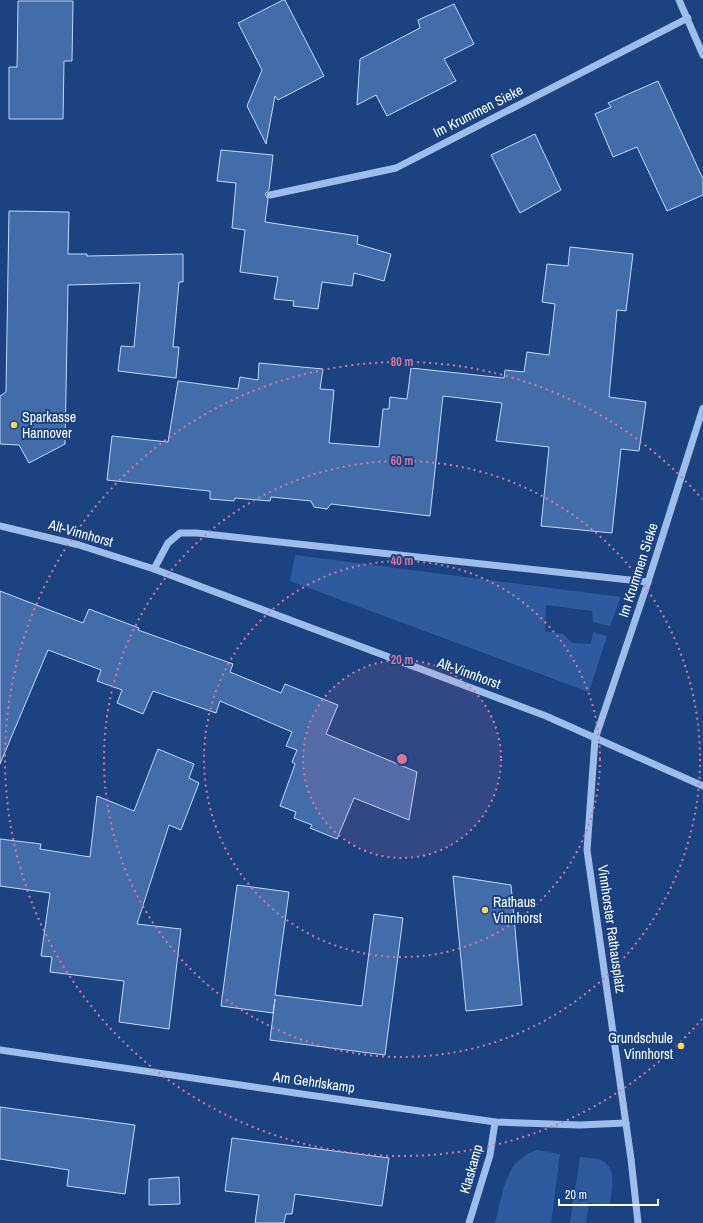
<svg xmlns="http://www.w3.org/2000/svg" width="703" height="1223" font-family="'Archivo Narrow',sans-serif">
<style>
.green{fill:#2e5ba0}
.building{fill:#436cab;stroke:#c3d8f8}
.lines{fill:none;stroke-linecap:round;stroke-linejoin:round}
.minor{stroke:#9ebdea;stroke-width:7}
.ring{fill:none;stroke:#da749d;stroke-width:2;stroke-dasharray:2 4}
.poi-dot{fill:#fcd55a;stroke:#1b4281;stroke-width:1.5}
.labels{text-anchor:middle;stroke-width:4;stroke-linejoin:round;paint-order:stroke}
.street-label{font-size:14px;fill:#fff;stroke:#1b4281}
.poi-label{font-size:14px;fill:#fff;stroke:#1b4281;text-anchor:start}
.centre{fill:#da749d;stroke:#1b4281;stroke-width:2}
.ring-label{font-size:12px;text-anchor:middle;font-weight:bold;fill:#da749d;stroke:#1b4281;stroke-width:4;stroke-linejoin:round;paint-order:stroke}
</style>
<rect width="100%" height="100%" fill="#1b4281"/>
<g class="green">
<path d="M295,555L621,597L610,626L593,622L592,611L546,605L545,631L563,634L572,643L591,644L593,632L607,636L589,692L290,581Z"/>
<path d="M537,1150L560,1154L551,1223H495C503,1194 504,1160 537,1150Z"/>
<path d="M580,1157C586,1158 595,1158 601,1160C618,1167 612,1192 609,1206L589,1203L586,1223H570Z"/>
</g>
<g class="building">
<path d="M283,0H285L324,76L278,100L275,96L266,144L247,106L262,70L238,23Z"/>
<path d="M18,1H73L72,61H64L63,119H9V67H17Z"/>
<path d="M454,4L474,44L444,59L456,81L387,116L376,95L357,105L360,59L420,28L418,20Z"/>
<path d="M658,81L703,179V195L667,211L637,147L613,157L595,114L611,107L608,103Z"/>
<path d="M535,134L561,190L520,213L491,155Z"/>
<path d="M221,150L273,155L269,190L265,194L268,199L265,222L358,236L357,244L391,254L384,281L354,273L352,286L322,282L318,309L293,306L294,301L274,299L278,277L240,272L245,230L232,228L236,183L217,181Z"/>
<path d="M9,211L69,212L68,254H87V256L183,254V282H179L173,347H179L176,378L118,371L121,346L134,347L140,283L68,285L65,444L29,463L19,445L0,444V396L6,392Z"/>
<path d="M570,247L633,254L626,311L617,310L609,397L646,402L639,451L621,449L612,533L541,526L549,447L496,441L502,403L443,396L430,516L331,504L327,509L314,507L311,501L271,497L270,501L235,498L234,501L210,499V491H209L107,480L112,436L168,442L178,381L238,389L240,377L258,380L259,363L323,369L320,389L334,390L329,443L379,447L383,409H389L390,397L407,399L411,368L504,378L505,370L524,372L527,352L549,355L555,304L542,302L547,264L568,266Z"/>
<path d="M0,591L83,623L89,609L139,628L138,630L233,664L230,672L281,693L285,684L338,705L326,734L417,772L409,820L354,798L337,839L310,828L312,825L294,818L296,812L280,806L295,764L292,762L297,750L286,746L292,732L220,701L216,713L153,691L143,714L117,703L122,690L97,681L101,670L48,650L0,764Z"/>
<path d="M158,749L194,764L189,778L199,783L181,830L169,825L137,924L181,929L169,1029L119,1022L124,981L50,972L52,957L41,956L50,893L0,886V839L41,844L40,849L90,857L97,796L134,811Z"/>
<path d="M453,876L511,885L522,1005L466,1011Z"/>
<path d="M237,885L289,892L275,995L362,1006L374,914L403,918L385,1055L270,1040L275,999L273,1013L221,1006Z"/>
<path d="M0,1107L135,1125L125,1194L67,1186L69,1170L0,1159Z"/>
<path d="M232,1138L389,1158L382,1206L295,1194L292,1214H286L284,1223H255L259,1195L225,1191Z"/>
<path d="M179,1177L180,1204L149,1205V1179Z"/>
</g>
<g class="lines">
<g class="minor">
<path d="M679,0L703,55"/>
<path d="M270,195L396,168L688,18"/>
<path d="M0,526L79,545L154,569L546,716L703,786"/>
<path d="M154,569L168,543L180,533H197L648,582"/>
<path d="M0,1050L495,1122L579,1125L626,1123"/>
<path d="M469,1223L490,1155L495,1122"/>
<path d="M638,1223L631,1159L587,850L595,739L648,582L703,408"/>
</g>
</g>
<circle cx="402" cy="759" r="99" fill="#da749d" fill-opacity=".12"/>
<g class="ring">
<circle cx="402" cy="759" r="99"/>
<circle cx="402" cy="759" r="198"/>
<circle cx="402" cy="759" r="298"/>
<path d="M702 1019A397 397 0 1 1 702 499"/>
</g>
<g class="poi-dot">
<circle cx="14" cy="425" r="4"/>
<circle cx="485" cy="910" r="4"/>
<circle cx="681" cy="1046" r="4"/>
</g>
<g class="labels">
<g class="street-label">
<text transform="translate(478 111) rotate(-27)" y="5">Im Krummen Sieke</text>
<text transform="translate(81 533) rotate(16)" y="5">Alt-Vinnhorst</text>
<text transform="translate(638 570) rotate(-72)" y="5">Im Krummen Sieke</text>
<text transform="translate(469 673) rotate(20)" y="5">Alt-Vinnhorst</text>
<text transform="translate(612 929) rotate(82)" y="5">Vinnhorster Rathausplatz</text>
<text transform="translate(314 1082) rotate(8)" y="5">Am Gehrlskamp</text>
<text transform="translate(471 1169) rotate(-74)" y="5">Klaskamp</text>
</g>
<g class="poi-label">
<text x="22" y="422">Sparkasse<tspan x="22" dy="16">Hannover</tspan></text>
<text x="493" y="907">Rathaus<tspan x="493" dy="16">Vinnhorst</tspan></text>
<text x="673" y="1043" text-anchor="end">Grundschule<tspan x="673" dy="16">Vinnhorst</tspan></text>
</g>
</g>
<circle cx="402" cy="759" r="6" class="centre"/>
<g class="ring-label">
<text x="402" y="366">80 m</text>
<text x="402" y="465">60 m</text>
<text x="402" y="565">40 m</text>
<text x="402" y="664">20 m</text>
</g>
<path d="M559 1199v6h99v-6" fill="none" stroke="#ffffff" stroke-width="2"/>
<text x="565" y="1199" font-size="12" fill="#ffffff" stroke="#1b4281" stroke-width="3" paint-order="stroke">20 m</text>
</svg>
